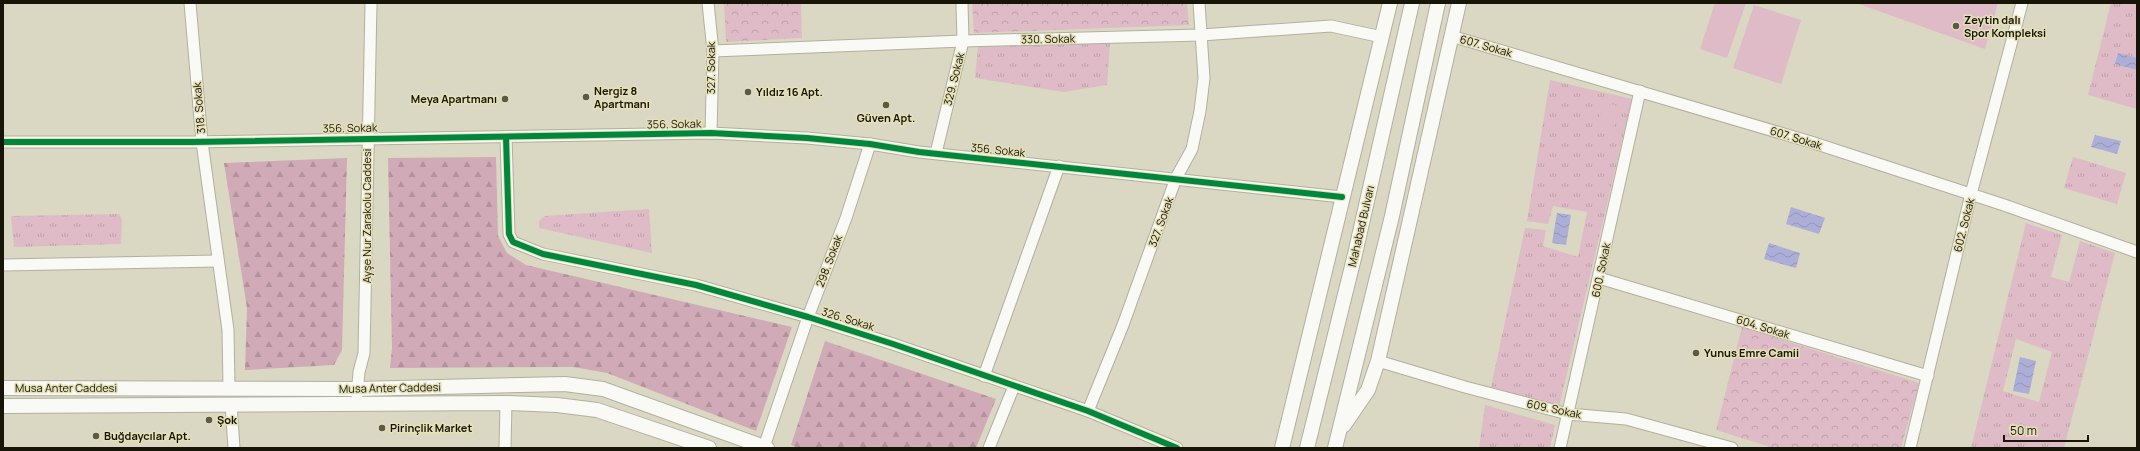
<svg xmlns="http://www.w3.org/2000/svg" width="2140" height="451" font-family="Manrope,sans-serif">
<style>
.grass{fill:url(#grass-tufts);fill-rule:evenodd}
.forest{fill:url(#forest-firs)}
.park{fill:url(#park-crowns)}
.pitch{fill:#debbc6}
.water{fill:url(#water-waves)}
.lines{fill:none;stroke-linecap:round;stroke-linejoin:round}
.minor-casing{stroke:#b1b09f;stroke-width:13}
.major-casing{stroke:#b1b09f;stroke-width:16}
.minor{stroke:#f9f9f6;stroke-width:11}
.major{stroke:#f9f9f6;stroke-width:14}
.cycleway-casing{stroke:#e5e0b8;stroke-width:8}
.cycleway{stroke:#00873e;stroke-width:6}
.poi-dot{fill:#5b5948;stroke:#e5e0b8;stroke-width:1.5}
.labels{text-anchor:middle;stroke-width:3;stroke-linejoin:round;paint-order:stroke}
.poi-label{font-size:11px;font-weight:bold;fill:#171507;stroke:#e5e0b8;text-anchor:start}
.street-label{font-size:11px;fill:#171507;stroke:#e5e0b8}
</style>
<defs>
<pattern id="grass-tufts" width="24" height="20" patternUnits="userSpaceOnUse"><rect width="24" height="20" fill="#debbc6"/><path d="M3 7l-1-3M5 7V3M7 7l1-3M15 17l-1-3M17 17v-4M19 17l1-3" fill="none" stroke="#bea0a9"/></pattern>
<pattern id="forest-firs" width="22" height="20" patternUnits="userSpaceOnUse"><rect width="22" height="20" fill="#d1aab8"/><path d="M5 1l3.5 6h-7zM16 11l3.5 6h-7z" fill="#b3919d"/></pattern>
<pattern id="park-crowns" width="20" height="18" patternUnits="userSpaceOnUse"><rect width="20" height="18" fill="#debbc6"/><path d="M2 6a3 3 0 1 1 6 0M12 15a3 3 0 1 1 6 0" fill="none" stroke="#bea0a9"/></pattern>
<pattern id="water-waves" width="16" height="10" patternUnits="userSpaceOnUse"><rect width="16" height="10" fill="#acaed8"/><path d="M0 5q4-4 8 0t8 0" fill="none" stroke="#9395b8"/></pattern>
</defs>
<rect width="100%" height="100%" fill="#dad8c2"/>
<g class="grass">
<path d="M2111,3H2137V109L2088,95Z"/>
<path d="M1110,43L1107,85L1064,92L975,78L978,47Z"/>
<path d="M1550,80L1632,99L1559,407L1491,387L1525,228L1546,230L1543,246L1578,257L1587,212L1553,206L1548,224L1527,221Z"/>
<path d="M2073,157L2126,173L2117,204L2064,188Z"/>
<path d="M649,209L652,253L539,228V221L545,216Z"/>
<path d="M119,214L122,220L121,244L14,247L11,216Z"/>
<path d="M2026,223L2062,235L2051,277L2069,282L2080,241L2115,253L2064,448H1971ZM2016,339L2052,352L2039,402L2003,391Z"/>
<path d="M1485,405L1555,425L1550,448H1479Z"/>
</g>
<g class="forest">
<path d="M496,157L498,236L507,253L526,265L792,327L756,431L607,373L573,367L390,368L392,348L388,158Z"/>
<path d="M347,158L342,350L334,365L245,370L247,308L224,163Z"/>
<path d="M825,341L996,399L976,448H799L791,445Z"/>
</g>
<g class="park">
<path d="M724,3H801L802,38L726,42Z"/>
<path d="M972,3H1187L1189,25L974,33Z"/>
<path d="M1742,327L1919,383L1901,448H1773L1716,430Z"/>
</g>
<g class="pitch">
<path d="M1715,3H1746L1727,58L1700,49Z"/>
<path d="M1856,3H1998L1985,49Z"/>
<path d="M1754,5L1801,20L1781,84L1733,68Z"/>
<path d="M1603,103L1618,106L1611,136L1596,132Z"/>
</g>
<g class="water">
<path d="M2118,53L2137,58V70L2115,64Z"/>
<path d="M2095,135L2121,141L2117,154L2091,147Z"/>
<path d="M1791,207L1825,218L1819,234L1786,224Z"/>
<path d="M1557,213L1571,215L1566,245L1552,243Z"/>
<path d="M1769,243L1800,253L1796,268L1764,259Z"/>
<path d="M2020,357L2036,361L2029,394L2013,391Z"/>
</g>
<g class="lines">
<g class="minor-casing">
<g id="minor">
<path d="M190,3L202,142L228,330L229,387"/>
<path d="M708,3L713,51L711,133"/>
<path d="M1451,36L1811,142L2004,205L2137,252"/>
<path d="M713,51L963,41L1201,35L1331,26L1382,37"/>
<path d="M506,137L509,234L513,242L543,254L696,285L808,317L893,344L1088,411L1177,448"/>
<path d="M3,142H192L711,133L807,138L870,144L919,152L1342,197"/>
<path d="M936,153L963,41L962,3"/>
<path d="M3,265L218,261"/>
<path d="M1599,278L1928,376"/>
<path d="M1378,361L1465,387L1568,414L1626,419L1732,448"/>
<path d="M984,376L1059,166"/>
<path d="M357,395L359,372L364,353L371,3"/>
<path d="M231,404L234,448"/>
<path d="M1088,411L1123,325L1176,178L1192,149L1200,111L1204,78L1199,3"/>
<path d="M764,447L808,317L846,218L870,144"/>
<path d="M505,448L506,403"/>
<path d="M989,448L1014,386"/>
<path d="M1560,448L1640,91"/>
<path d="M1910,448L1971,194L2022,3"/>
</g>
</g>
<g class="major-casing">
<g id="major">
<path d="M3,388L357,389L565,384L603,389L767,448"/>
<path d="M3,406L506,403L557,405L597,410L709,448"/>
<path d="M1344,425L1368,390L1378,361L1459,3"/>
<path d="M1282,448L1390,3"/>
<path d="M1307,448L1355,254L1412,3"/>
<path d="M1335,448L1392,216L1438,3"/>
</g>
</g>
<use href="#minor" class="minor"/>
<use href="#major" class="major"/>
<g class="cycleway-casing">
<g id="cycleway">
<path d="M506,137L509,234L513,242L543,254L696,285L808,317L893,344L1088,411L1177,448"/>
<path d="M3,142H192L711,133L807,138L870,144L919,152L1342,197"/>
</g>
</g>
<use href="#cycleway" class="cycleway"/>
</g>
<g class="poi-dot">
<circle cx="1956" cy="26" r="4"/>
<circle cx="748" cy="92" r="4"/>
<circle cx="586" cy="97" r="4"/>
<circle cx="505" cy="99" r="4"/>
<circle cx="886" cy="105" r="4"/>
<circle cx="1696" cy="353" r="4"/>
<circle cx="209" cy="420" r="4"/>
<circle cx="382" cy="428" r="4"/>
<circle cx="96" cy="436" r="4"/>
</g>
<g class="labels">
<g class="poi-label">
<text x="1964" y="24">Zeytin dalı<tspan x="1964" dy="13">Spor Kompleksi</tspan></text>
<text x="594" y="95">Nergiz 8<tspan x="594" dy="13">Apartmanı</tspan></text>
<text x="756" y="96">Yıldız 16 Apt.</text>
<text x="497" y="103" text-anchor="end">Meya Apartmanı</text>
<text x="886" y="122" text-anchor="middle">Güven Apt.</text>
<text x="1704" y="357">Yunus Emre Camii</text>
<text x="217" y="424">Şok</text>
<text x="390" y="432">Pirinçlik Market</text>
<text x="104" y="440">Buğdaycılar Apt.</text>
</g>
<g class="street-label">
<text transform="translate(1048 39) rotate(-1)" y="4">330. Sokak</text>
<text transform="translate(1486 46) rotate(16)" y="4">607. Sokak</text>
<text transform="translate(711 68) rotate(-90)" y="4">327. Sokak</text>
<text transform="translate(954 79) rotate(-76)" y="4">329. Sokak</text>
<text transform="translate(199 108) rotate(-95)" y="4">318. Sokak</text>
<text transform="translate(674 124) rotate(-1)" y="4">356. Sokak</text>
<text transform="translate(350 128) rotate(-1)" y="4">356. Sokak</text>
<text transform="translate(1796 138) rotate(17)" y="4">607. Sokak</text>
<text transform="translate(998 150) rotate(6)" y="4">356. Sokak</text>
<text transform="translate(367 216) rotate(-90)" y="4">Ayşe Nur Zarakolu Caddesi</text>
<text transform="translate(1161 222) rotate(-70)" y="4">327. Sokak</text>
<text transform="translate(1964 225) rotate(-76)" y="4">602. Sokak</text>
<text transform="translate(1361 226) rotate(-77)" y="4">Mahabad Bulvarı</text>
<text transform="translate(829 261) rotate(-69)" y="4">298. Sokak</text>
<text transform="translate(1601 270) rotate(-78)" y="4">600. Sokak</text>
<text transform="translate(848 319) rotate(17)" y="4">326. Sokak</text>
<text transform="translate(1763 327) rotate(17)" y="4">604. Sokak</text>
<text x="66" y="392">Musa Anter Caddesi</text>
<text transform="translate(390 388) rotate(-1)" y="4">Musa Anter Caddesi</text>
<text transform="translate(1554 409) rotate(12)" y="4">609. Sokak</text>
</g>
</g>
<rect width="2140" height="451" fill="none" stroke="#171507" stroke-width="8"/>
<path d="M2004 435v6h84v-6" fill="none" stroke="#171507" stroke-width="2"/>
<text x="2010" y="435" font-size="12" fill="#171507" stroke="#e5e0b8" stroke-width="3" paint-order="stroke">50 m</text>
</svg>
